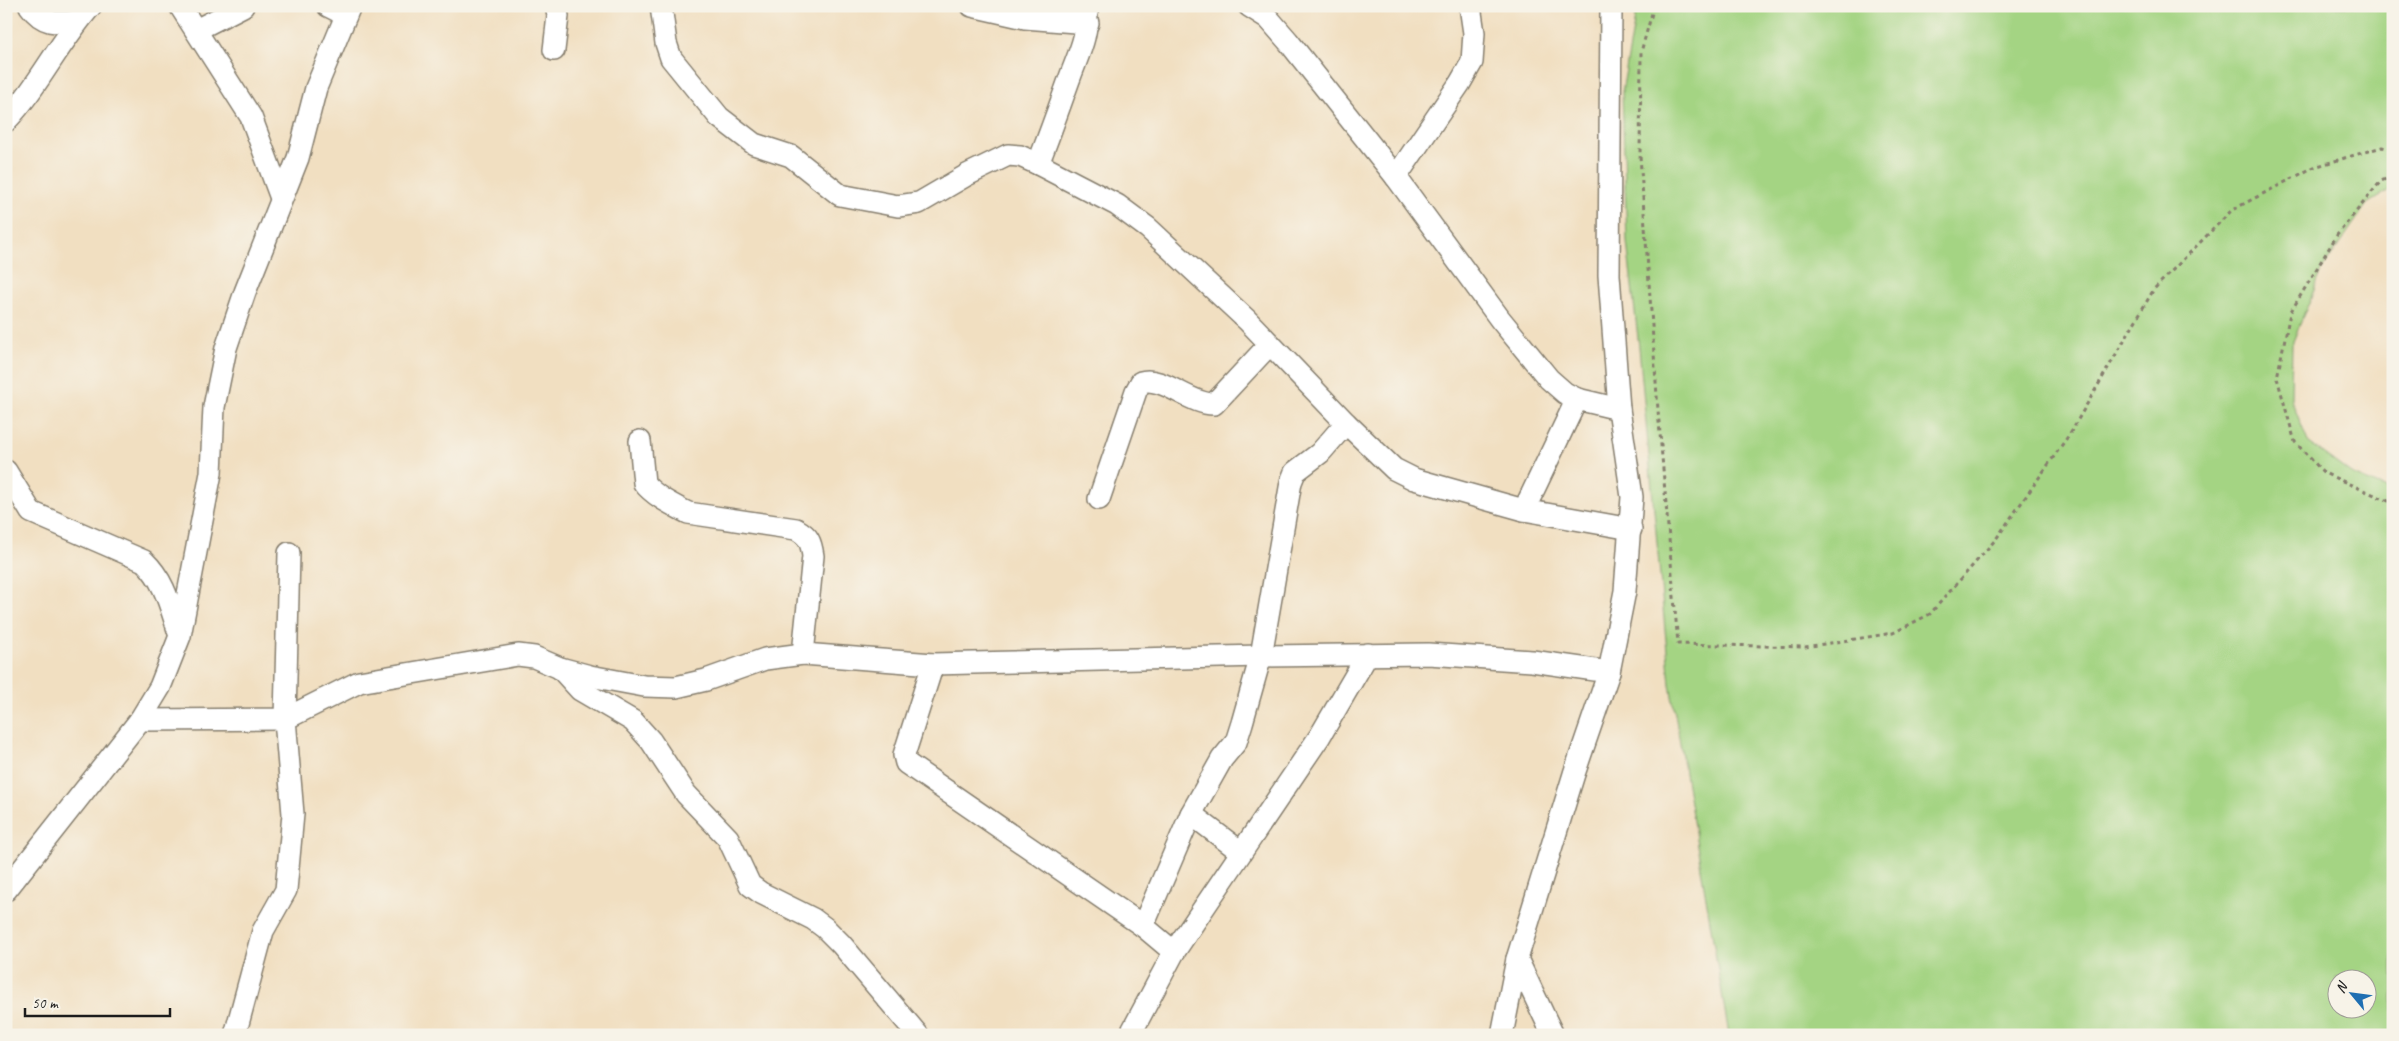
<svg xmlns="http://www.w3.org/2000/svg" width="2399" height="1041" font-family="Caveat,sans-serif">
<style>
.green{fill:#a4d483;stroke:#607850;fill-rule:evenodd}
.lines{fill:none;stroke-linecap:round;stroke-linejoin:round}
.street-casing{stroke:#867e6e;stroke-width:24}
.path{stroke:#867e6e;stroke-width:3;stroke-dasharray:4 4;stroke-linecap:butt}
.street{stroke:#fff;stroke-width:21}
</style>
<rect width="100%" height="100%" fill="#f7f3e8"/>
<filter id="ink" filterUnits="userSpaceOnUse"><feTurbulence type="fractalNoise" baseFrequency=".02" numOctaves="2"/><feDisplacementMap in="SourceGraphic" scale="10" xChannelSelector="R" yChannelSelector="G"/><feConvolveMatrix kernelMatrix="1 2 1 2 8 2 1 2 1" color-interpolation-filters="sRGB"/></filter>
<filter id="wash" filterUnits="userSpaceOnUse"><feTurbulence type="fractalNoise" baseFrequency=".0096" numOctaves="4" result="noise"/><feDisplacementMap in="SourceGraphic" scale="20" xChannelSelector="R" yChannelSelector="G"/><feGaussianBlur stdDeviation="1.12" result="paint"/><feColorMatrix in="noise" values="0 0 0 0 0 0 0 0 0 0 0 0 0 0 0 0 0 1.4 0 .05"/><feComposite in="paint" operator="in"/></filter>
<g filter="url(#wash)">
<rect width="100%" height="100%" fill="#f1dfc1"/>
<path class="green" d="M1637,6H2393V188L2367,204L2323,268L2292,344L2291,399L2308,442L2351,474L2393,492V1035H1729L1670,684L1639,347L1627,242L1622,92ZM2336,978H2366V1008H2336Z"/>
</g>
<g filter="url(#ink)">
<g class="lines">
<g class="street-casing">
<g id="street">
<path d="M30,6C43,25 57,23 78,21"/>
<path d="M180,6L251,117L281,198"/>
<path d="M328,6L346,15"/>
<path d="M661,6L666,43L671,58L719,117L754,144L791,156L840,195L898,206L919,203L967,175L1008,155L1020,156L1038,164L1117,205L1148,228L1247,320L1346,423L1394,469L1414,479L1524,510L1631,529"/>
<path d="M972,6L1025,18L1088,23"/>
<path d="M1249,6L1268,18L1288,41L1396,177L1500,319L1549,379L1565,393L1577,399L1619,409"/>
<path d="M196,30L243,6"/>
<path d="M554,50L558,16L556,6"/>
<path d="M6,121C39,86 59,42 91,6"/>
<path d="M1038,164C1049,136 1059,108 1069,80C1079,52 1088,38 1087,6"/>
<path d="M1396,177L1460,83L1472,62L1474,33L1470,6"/>
<path d="M640,441L644,483C654,496 673,505 688,513L796,529C809,536 811,542 813,556L803,654"/>
<path d="M6,471L31,512L144,561C165,581 170,606 179,633"/>
<path d="M1099,499L1136,391L1141,382C1162,375 1191,405 1214,404L1270,344"/>
<path d="M1524,510L1577,399"/>
<path d="M933,664L904,755L906,763L1143,926"/>
<path d="M560,668L580,690L633,721L651,741L686,794L728,838L750,885L761,893L813,919L825,928L841,944L918,1035"/>
<path d="M140,720L160,687L180,636L211,473L214,407L226,348L245,292L298,158L316,88L350,6"/>
<path d="M1191,814L1241,852"/>
<path d="M6,890L140,720L285,719L359,682L518,655L534,657L560,668L590,676L644,686L676,687L706,680L765,659L803,654L933,664L1261,656L1428,654L1532,661L1609,672"/>
<path d="M1174,952L1143,926L1191,814L1222,759L1236,742L1242,723L1261,656L1291,482L1295,472L1320,453L1346,423"/>
<path d="M1517,959L1553,1035"/>
<path d="M235,1035L263,931L286,890L293,814L285,719L289,553"/>
<path d="M1130,1035L1174,952L1320,736L1368,654"/>
<path d="M1502,1035L1517,959L1574,774L1609,672L1625,591L1632,497L1619,409L1609,275L1611,6"/>
</g>
</g>
<g class="path">
<path d="M1654,6L1641,52L1640,156L1658,410L1678,644L1805,647L1893,633L1930,614L1996,539L2069,435L2154,289L2232,210L2314,167L2382,147L2393,150"/>
<path d="M2393,176L2381,181L2337,235L2290,313L2277,378L2295,442L2324,473L2393,503"/>
</g>
<use href="#street" class="street"/>
</g>
</g>
<rect width="2399" height="1041" fill="none" stroke="#f7f3e8" stroke-width="25"/>
<g transform="translate(2352 994) rotate(299)"><circle r="24" fill="#f7f3e8" stroke="#9f9d96"/>
<path d="M0-4L9 19L0 12L-9 19Z" fill="#1f6fb2"/>
<text y="-8" font-size="14" font-weight="bold" text-anchor="middle" fill="#1c1c1c">N</text>
</g>
<path d="M25 1008v8h145v-8" fill="none" stroke="#1c1c1c" stroke-width="2.5"/>
<text x="32" y="1008" font-size="15" fill="#1c1c1c" stroke="#f7f3e8" stroke-width="4" paint-order="stroke">50 m</text>
</svg>
